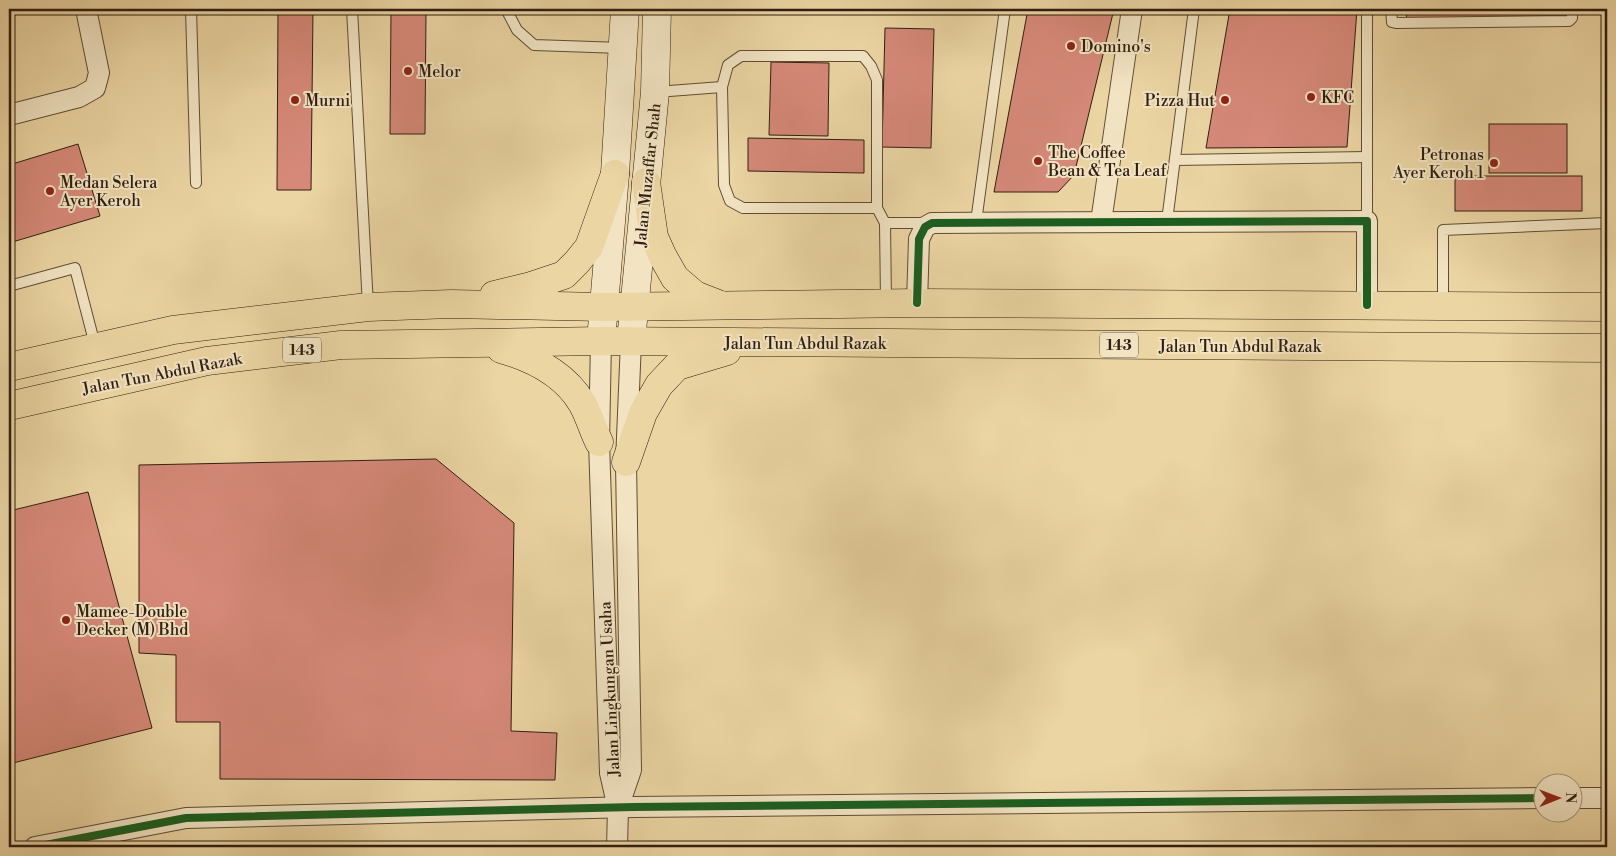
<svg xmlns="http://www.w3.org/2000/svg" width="1616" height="856" font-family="'Libre Bodoni',serif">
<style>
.building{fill:#d68979;stroke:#301e10}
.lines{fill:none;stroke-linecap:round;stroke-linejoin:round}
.lane-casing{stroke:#5f4c35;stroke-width:12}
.street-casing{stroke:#5f4c35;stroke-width:22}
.secondary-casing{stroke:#301e10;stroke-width:29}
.highway-casing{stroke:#301e10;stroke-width:29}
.lane{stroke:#f2e4c3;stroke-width:10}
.street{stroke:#f2e4c3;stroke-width:20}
.secondary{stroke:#f2e4c3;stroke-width:28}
.highway{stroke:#ebd5a3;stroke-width:28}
.cycleway-casing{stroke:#f2e4c3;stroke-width:11}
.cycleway{stroke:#1b5e20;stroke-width:8}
.poi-dot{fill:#8f2418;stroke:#f2e4c3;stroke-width:2}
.labels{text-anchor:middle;stroke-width:4;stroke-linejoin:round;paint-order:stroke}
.shield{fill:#f2e4c3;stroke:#6a5946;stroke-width:1}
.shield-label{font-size:15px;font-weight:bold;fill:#301e10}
.poi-label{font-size:16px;fill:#301e10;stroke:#f2e4c3;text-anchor:start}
.street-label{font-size:16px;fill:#301e10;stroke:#f2e4c3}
</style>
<rect width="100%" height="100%" fill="#ebd5a3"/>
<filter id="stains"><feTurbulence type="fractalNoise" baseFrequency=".004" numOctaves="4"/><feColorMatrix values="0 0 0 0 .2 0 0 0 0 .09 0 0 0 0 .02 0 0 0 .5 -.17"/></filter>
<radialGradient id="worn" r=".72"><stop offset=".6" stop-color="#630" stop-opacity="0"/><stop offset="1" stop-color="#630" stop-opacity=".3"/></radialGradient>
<g class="building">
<path d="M278,9H313L311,190H277Z"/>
<path d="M391,9H426L425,134H390Z"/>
<path d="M1028,9H1114L1074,175L1058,192H994Z"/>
<path d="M1230,9H1357L1347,147L1206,148Z"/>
<path d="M1406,9H1568V22L1407,26Z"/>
<path d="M885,28L934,29L931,148L882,147Z"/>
<path d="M771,62L829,63L828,136L769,135Z"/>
<rect x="1489" y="124" width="78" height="49"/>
<path d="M748,138L864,140V173L748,171Z"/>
<path d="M78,144L100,216L9,243V165Z"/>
<rect x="1455" y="176" width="127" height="35"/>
<path d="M436,459L514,523L511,731L557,733L555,780L220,779V722H176V655L139,653V465Z"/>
<path d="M88,492L152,728L9,764V511Z"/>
</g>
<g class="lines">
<g class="lane-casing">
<g id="lane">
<path d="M191,9L196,183"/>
<path d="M352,9L368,306"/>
<path d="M506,9L517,30L534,45L622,48"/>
<path d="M1367,9V221"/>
<path d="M1391,9L1392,22L1396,23L1569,21L1572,18V9"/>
<path d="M722,87L728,65L741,56H863L871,66L877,80V208"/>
<path d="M656,92L722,87L724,185L730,201L743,208H877L885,223L886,301"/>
<path d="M1175,160L1367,157"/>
<path d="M1167,221L1194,9"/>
<path d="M976,222L1005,9"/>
<path d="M885,223H928"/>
<path d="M9,286L75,268L95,345"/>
<path d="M1443,305V230L1607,223"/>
</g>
</g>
<g class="street-casing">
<g id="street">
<path d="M9,115L79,97L95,88L99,73L86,9"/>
<path d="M1101,222L1132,9"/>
<path d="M917,303L919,239L925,227L932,223L1367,221V305"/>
<path d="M601,341L599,442L610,773L618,808L617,847"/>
<path d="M1574,798H1607"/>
<path d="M618,808L631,770L626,462L631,341"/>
<path d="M35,847L186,818L634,807L1544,798"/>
</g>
</g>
<g class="secondary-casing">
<g id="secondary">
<path d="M601,341L615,174L625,9"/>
<path d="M631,341L655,92L657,9"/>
</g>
</g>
<g class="highway-casing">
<g id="highway">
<path d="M646,182L654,237L662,255L675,278L695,295L718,304"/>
<path d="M494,295L531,286L564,275L577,262L589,247L615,174"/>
<path d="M501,349C533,358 564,373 582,403C589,415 593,430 599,442"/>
<path d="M9,367L173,330L368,307L451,304L604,307L917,303L1607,307"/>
<path d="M9,406L207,361L341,345L601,341L1607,348"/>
<path d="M626,462L643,413L659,385L677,366L727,351"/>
</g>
</g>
<use href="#lane" class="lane"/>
<use href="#street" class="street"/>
<use href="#secondary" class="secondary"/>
<use href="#highway" class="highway"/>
<g class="cycleway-casing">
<g id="cycleway">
<path d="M917,303L919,239L925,227L932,223L1367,221V305"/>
<path d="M35,847L186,818L634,807L1544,798"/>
</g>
</g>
<use href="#cycleway" class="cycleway"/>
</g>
<g class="poi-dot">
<circle cx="1071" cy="46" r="5"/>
<circle cx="408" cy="71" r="5"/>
<circle cx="1311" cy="97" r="5"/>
<circle cx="295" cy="100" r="5"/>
<circle cx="1225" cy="100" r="5"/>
<circle cx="1038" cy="161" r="5"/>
<circle cx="1494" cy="163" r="5"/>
<circle cx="50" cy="191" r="5"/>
<circle cx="66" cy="620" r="5"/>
</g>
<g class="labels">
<g class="shield">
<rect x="1100" y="332.5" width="38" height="25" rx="4"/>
<rect x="283" y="337.5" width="38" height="25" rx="4"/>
</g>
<g class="shield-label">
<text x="1119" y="350">143</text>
<text x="302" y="355">143</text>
</g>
<g class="poi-label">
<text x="1081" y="52">Domino's</text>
<text x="418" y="77">Melor</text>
<text x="1321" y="103">KFC</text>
<text x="305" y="106">Murni</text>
<text x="1215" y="106" text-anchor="end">Pizza Hut</text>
<text x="1048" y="158">The Coffee<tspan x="1048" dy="18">Bean &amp; Tea Leaf</tspan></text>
<text x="1484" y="160" text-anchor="end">Petronas<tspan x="1484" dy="18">Ayer Keroh 1</tspan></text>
<text x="60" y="188">Medan Selera<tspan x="60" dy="18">Ayer Keroh</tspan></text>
<text x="76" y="617">Mamee-Double<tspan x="76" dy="18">Decker (M) Bhd</tspan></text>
</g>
<g class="street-label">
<text transform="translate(647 175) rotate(-84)" y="6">Jalan Muzaffar Shah</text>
<text x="805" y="349">Jalan Tun Abdul Razak</text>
<text x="1240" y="352">Jalan Tun Abdul Razak</text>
<text transform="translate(162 373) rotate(-11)" y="6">Jalan Tun Abdul Razak</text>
<text transform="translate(609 689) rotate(-93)" y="6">Jalan Lingkungan Usaha</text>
</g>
</g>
<rect width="1616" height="856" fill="none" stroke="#ebd5a3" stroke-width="30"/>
<rect x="10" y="10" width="1596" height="836" fill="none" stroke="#301e10" stroke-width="2.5"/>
<rect x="15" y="15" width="1586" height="826" fill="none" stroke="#301e10"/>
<g transform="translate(1558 798) rotate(89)"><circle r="24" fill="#f2e4c3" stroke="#a4957b"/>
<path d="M0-4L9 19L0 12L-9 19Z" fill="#8f2418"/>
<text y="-8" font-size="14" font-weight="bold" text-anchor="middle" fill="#301e10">N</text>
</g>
<rect width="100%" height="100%" filter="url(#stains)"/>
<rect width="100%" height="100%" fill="url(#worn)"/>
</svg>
